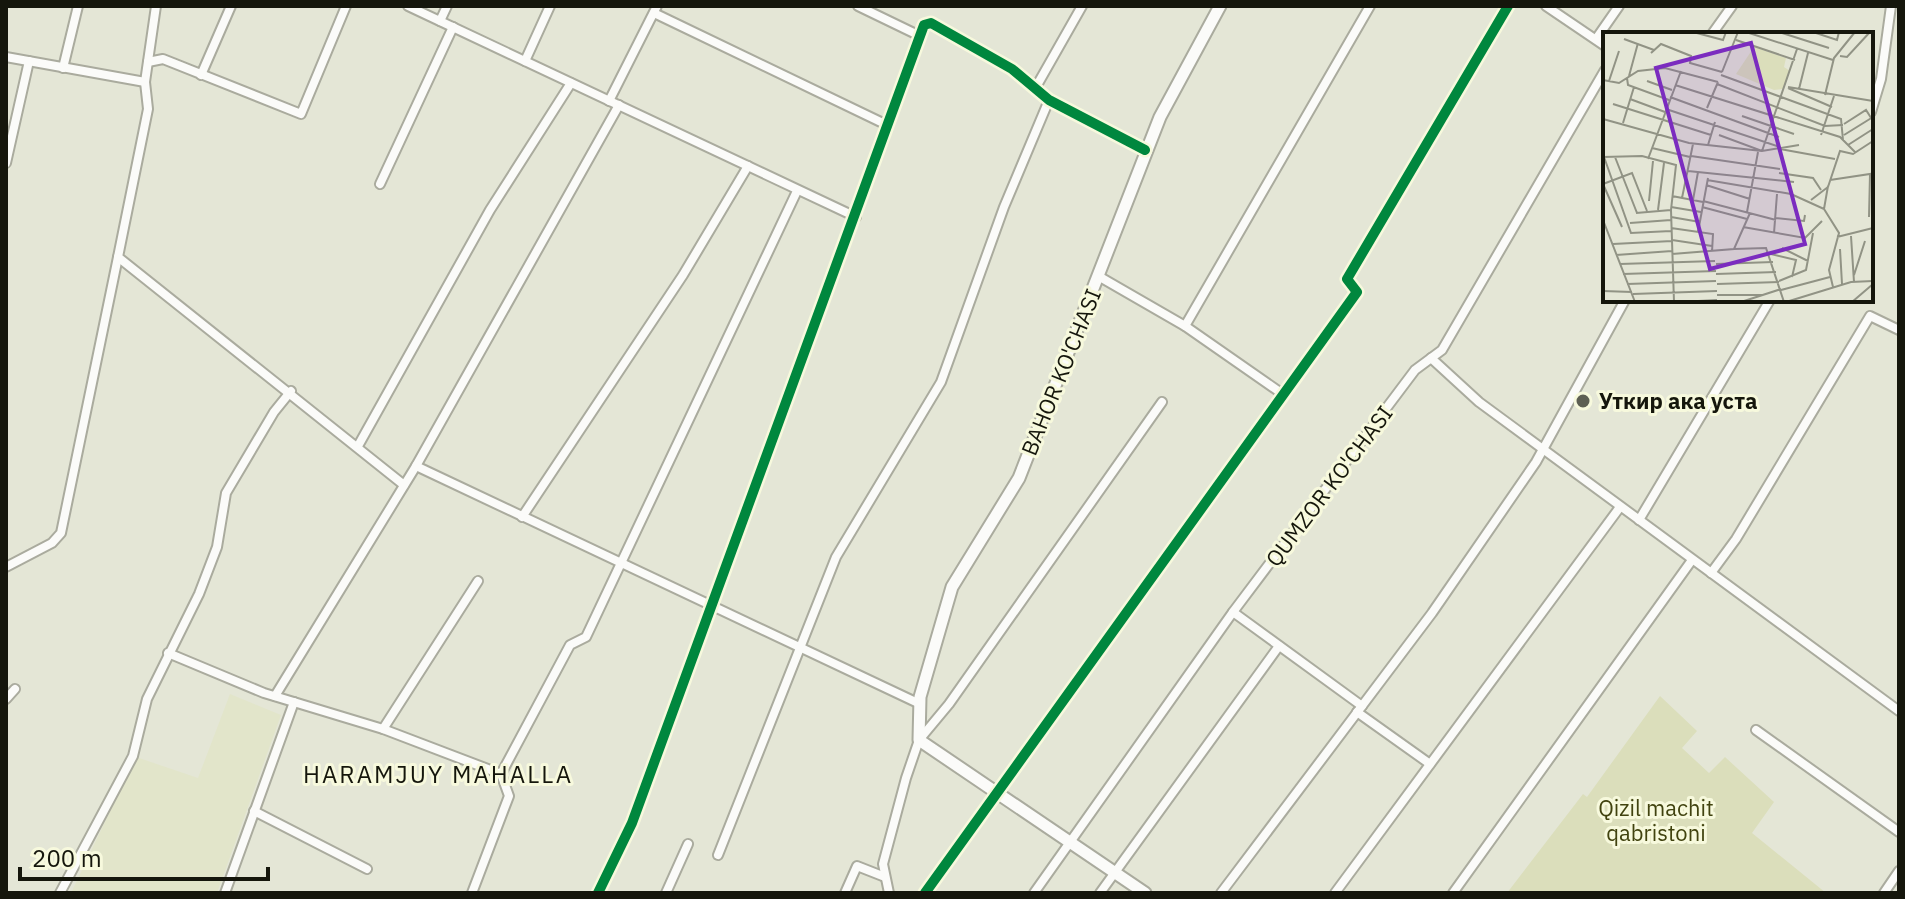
<svg xmlns="http://www.w3.org/2000/svg" width="1905" height="899" font-family="'IBM Plex Sans',sans-serif">
<style>
.built{fill:#e2e5ca}
.green{fill:#dbdebb}
.lines{fill:none;stroke-linecap:round;stroke-linejoin:round}
.minor-casing{stroke:#aaab9e;stroke-width:12}
.tertiary-casing{stroke:#aaab9e;stroke-width:15}
.minor{stroke:#fbfbf9;stroke-width:8}
.tertiary{stroke:#fbfbf9;stroke-width:11}
.cycleway-casing{stroke:#f7f9dd;stroke-width:15}
.cycleway{stroke:#00873e;stroke-width:10}
.poi-dot{fill:#5d5f53;stroke:#f7f9dd;stroke-width:3}
.labels{text-anchor:middle;stroke-width:6;stroke-linejoin:round;paint-order:stroke}
.street-label{font-size:22px;fill:#15160c;stroke:#f7f9dd}
.poi-label{font-size:22px;font-weight:bold;fill:#15160c;stroke:#f7f9dd;text-anchor:start}
.park-label{font-size:22px;fill:#41430f;stroke:#f7f9dd}
.neighbourhood-label{font-size:24px;letter-spacing:2px;fill:#15160c;stroke:#f7f9dd}
.inset-road{fill:none;stroke:#919385;stroke-width:2}
.view{fill:#7b2cbf;fill-opacity:0.15;stroke:#7b2cbf;stroke-width:4}
.inset-edge{fill:none;stroke:#15160c;stroke-width:4}
</style>
<rect width="100%" height="100%" fill="#e4e6d6"/>
<path class="built" d="M230,694L281,715L217,893H71L136,757L198,778Z"/>
<path class="green" d="M1660,696L1697,731L1682,748L1709,773L1725,757L1774,802L1752,833L1826,893H1507L1583,794L1587,797Z"/>
<g class="lines">
<g class="minor-casing">
<g id="minor">
<path d="M156,6L145,82L148,109L118,257L404,485"/>
<path d="M408,6L856,217"/>
<path d="M858,6L918,35"/>
<path d="M1546,6L1605,46"/>
<path d="M654,13L887,125"/>
<path d="M440,21L447,6"/>
<path d="M1712,34L1732,6"/>
<path d="M1596,39L1619,6"/>
<path d="M6,57L145,82"/>
<path d="M525,61L550,6"/>
<path d="M148,62L163,59L301,114L346,6"/>
<path d="M63,68L78,6"/>
<path d="M201,75L231,6"/>
<path d="M1036,87L1082,6"/>
<path d="M609,101L657,6"/>
<path d="M1871,112L1881,79L1891,6"/>
<path d="M6,163L29,61"/>
<path d="M380,184L453,27"/>
<path d="M1100,277L1185,326L1284,395"/>
<path d="M1185,326L1370,6"/>
<path d="M1431,358L1479,402L1899,711"/>
<path d="M358,446L490,210L571,83"/>
<path d="M416,466L920,704"/>
<path d="M522,517L683,275L748,166"/>
<path d="M1639,520L1770,300"/>
<path d="M6,567L52,543L61,533L118,257"/>
<path d="M1711,573L1736,539L1870,316L1899,330"/>
<path d="M1233,612L1362,706"/>
<path d="M168,653L264,693L383,729L501,774"/>
<path d="M275,696L416,466L619,105"/>
<path d="M6,699L15,689"/>
<path d="M1357,712L1430,764"/>
<path d="M383,729L478,581"/>
<path d="M1756,730L1899,832"/>
<path d="M254,811L367,869"/>
<path d="M718,855L836,557L941,382L1004,207L1049,100"/>
<path d="M60,893L133,756L147,699L199,594L217,547L226,493L274,412L291,391"/>
<path d="M225,893L294,702"/>
<path d="M472,893L509,796L501,774L570,645L586,637L797,191"/>
<path d="M598,893L632,823L924,25L931,23L1012,69L1049,100L1145,150"/>
<path d="M666,893L688,844"/>
<path d="M845,893L857,866L885,877"/>
<path d="M889,893L883,864L906,778L919,740L949,704L1162,402"/>
<path d="M925,893L1357,292L1347,279L1508,6"/>
<path d="M1034,893L1233,612L1415,370L1442,350L1605,70"/>
<path d="M1100,893L1279,646"/>
<path d="M1221,893L1432,613L1536,462L1625,300"/>
<path d="M1335,893L1620,507"/>
<path d="M1453,893L1692,560"/>
<path d="M1884,893L1899,871"/>
</g>
</g>
<g class="tertiary-casing">
<path id="tertiary" d="M1145,893L919,740L920,697L952,587L1019,478L1160,117L1220,6"/>
</g>
<use href="#minor" class="minor"/>
<use href="#tertiary" class="tertiary"/>
<g class="cycleway-casing">
<g id="cycleway">
<path d="M598,893L632,823L924,25L931,23L1012,69L1049,100L1145,150"/>
<path d="M925,893L1357,292L1347,279L1508,6"/>
</g>
</g>
<use href="#cycleway" class="cycleway"/>
</g>
<circle class="poi-dot" cx="1583" cy="401" r="8"/>
<g class="labels">
<g class="street-label">
<text transform="translate(1061 372) rotate(-68)" y="8">BAHOR KO'CHASI</text>
<text transform="translate(1329 486) rotate(-53)" y="8">QUMZOR KO'CHASI</text>
</g>
<g class="poi-label">
<text x="1599" y="409">Уткир ака уста</text>
</g>
<g class="park-label">
<text x="1656" y="816">Qizil machit<tspan x="1656" dy="25">qabristoni</tspan></text>
</g>
<g class="neighbourhood-label">
<text x="438" y="783">HARAMJUY MAHALLA</text>
</g>
</g>
<g transform="translate(1603 32)">
<rect width="270" height="270" fill="#e4e6d6"/>
<path d="M151,15L183,26L181,35L187,39L180,57L171,58L133,42Z" fill="#dbdebb"/>
<path class="inset-road" d="M90,0L120,8L123,0M143,0L230,28M176,0L226,16M210,0L234,8L236,0M21,7L51,18M133,8L192,28M48,21L58,12L88,24L87,31L119,40M237,24L244,25L267,0M119,40L135,0M118,43L238,87L240,108M26,44L35,11M24,46L25,53L66,68M0,48L16,51L35,39L62,36L115,50M6,49L16,19M44,49L69,58M114,52L222,94L240,93M72,53L237,105L252,120M185,55L270,69M185,56L229,75M196,57L205,21M222,63L231,26L252,0M67,65L176,105M27,67L62,80M10,72L108,103M104,76L115,50M63,77L177,115M139,84L191,102M0,87L86,111L159,119M20,91L31,55M241,92L263,78L270,89M116,103L159,119L196,113M218,103L231,64M241,103L270,85M105,113L112,90M245,113L270,97M49,116L87,125M177,117L232,127M159,119L194,17M88,124L177,137M0,125L39,124L73,133L68,178L71,270M1,125L28,201L68,199M12,125L34,181M45,127L78,39M85,139L191,150M176,141L210,146L218,158M104,148L188,162L221,177L225,154M227,148L267,142L266,185M0,152L29,141L44,179M0,152L19,195M103,153L147,167M69,164L100,170M79,166L90,112M90,168L95,140M208,168L225,155L237,119L250,122L270,109M46,169L50,129M100,169L173,188M68,175L98,180M99,175L144,187M221,177L236,201L226,238L230,255M55,178L61,131M144,180L155,120M33,181L68,178M68,185L97,190M173,186L201,189L202,183M0,188L32,270M27,191L68,188M140,195L202,206L219,189M68,196L110,202L109,220M95,200L105,146M171,201L174,162M248,204L251,250M234,205L270,196M69,208L109,214M10,212L69,209M179,216L205,229M131,217L163,216L181,270M237,217L239,252M69,222L131,217L147,181M168,222L193,228L189,245M13,223L69,219M17,232L112,229M113,232L170,230M20,242L113,239M113,242L173,240M251,243L262,209M176,249L203,238L210,201M24,252L113,249M114,252L176,250M178,258L227,245M0,259L29,260M30,262L114,259M114,263H160M76,270L114,268M138,270L178,257M183,270L248,250L270,249M249,270L270,252"/>
<path class="view" d="M148,11L202,212L107,237L53,36Z"/>
<rect width="270" height="270" class="inset-edge"/>
</g>
<rect width="1905" height="899" fill="none" stroke="#15160c" stroke-width="16"/>
<path d="M20 867v12h248v-12" fill="none" stroke="#15160c" stroke-width="4"/>
<text x="32" y="867" font-size="24" fill="#15160c" stroke="#f7f9dd" stroke-width="6" paint-order="stroke">200 m</text>
</svg>
